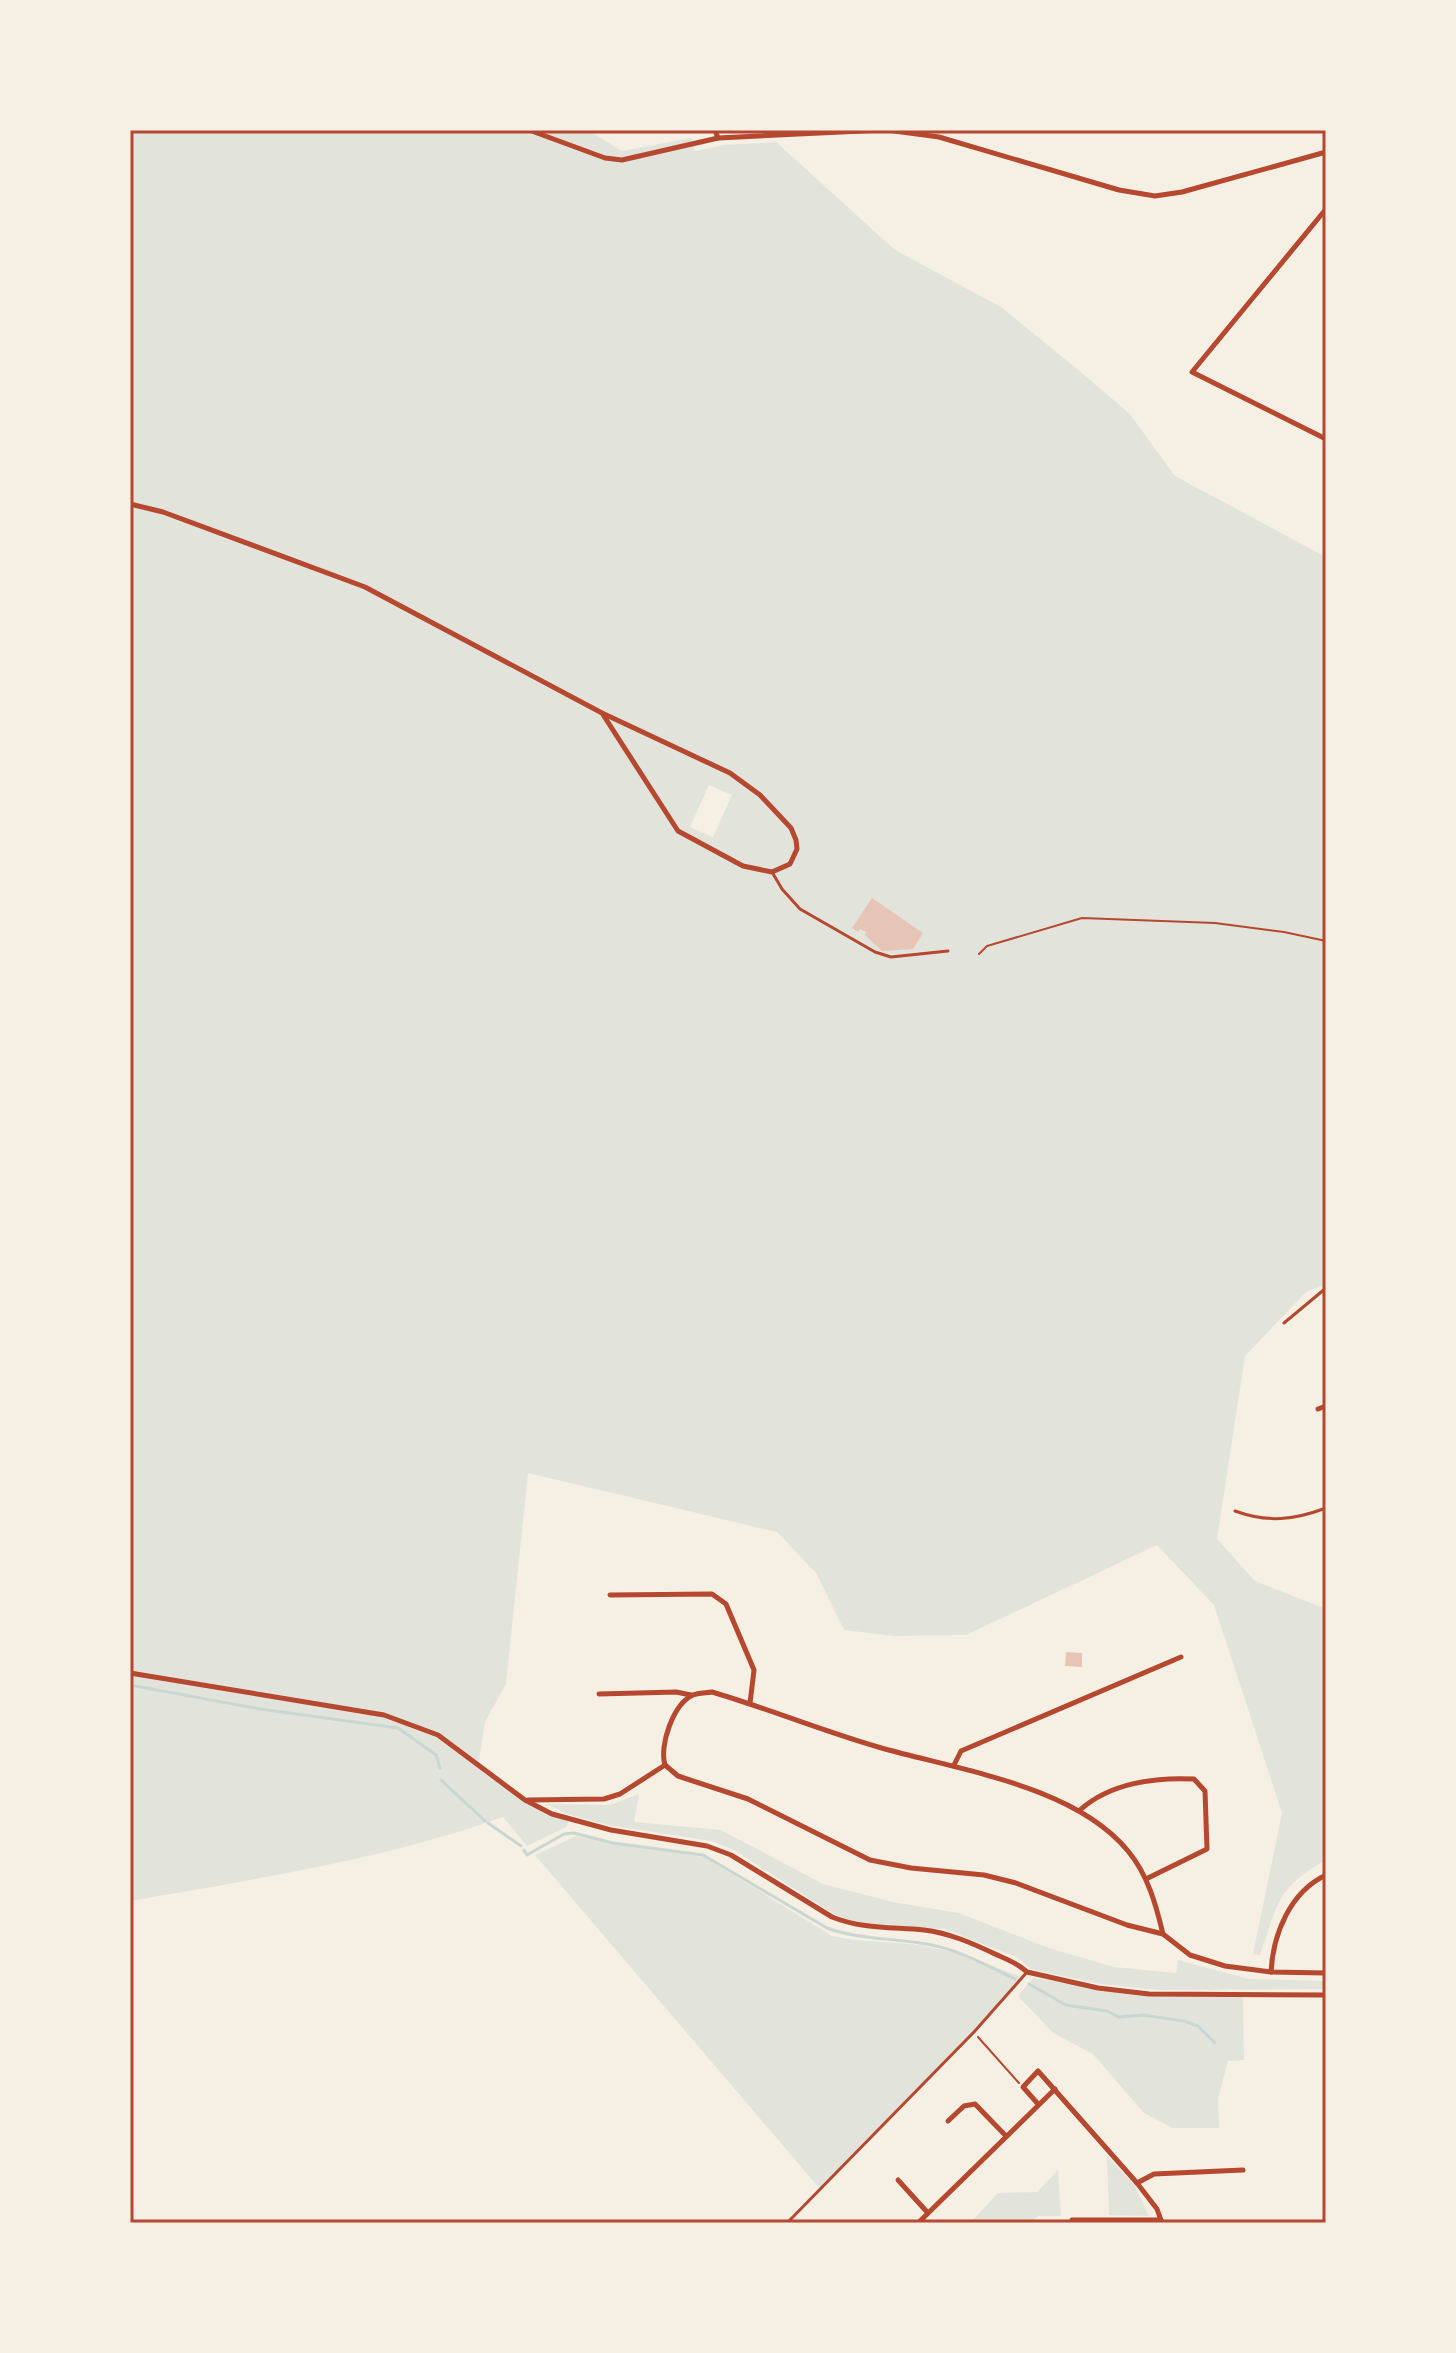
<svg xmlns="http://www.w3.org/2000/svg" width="1456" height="2353" font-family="Inter,sans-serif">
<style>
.green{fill:#e2e4dc;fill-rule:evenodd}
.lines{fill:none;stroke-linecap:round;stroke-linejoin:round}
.stream{stroke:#c9d6d2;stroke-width:3}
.building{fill:#e6c5b7}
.path{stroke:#b5482f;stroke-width:2}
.service{stroke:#b5482f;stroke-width:3}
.minor{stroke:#b5482f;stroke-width:5}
.neatline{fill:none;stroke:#b5482f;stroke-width:3}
</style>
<rect width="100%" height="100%" fill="#f6efe4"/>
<g class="green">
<path d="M130,130H588L622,151L691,138L695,151L724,145L776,142L895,250L1001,307L1071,364L1129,413L1175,476L1326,557V1284L1306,1292L1245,1356L1217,1539L1255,1581L1326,1609V1860C1276,1888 1278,1904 1260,1955L1253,1954L1282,1813L1214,1605L1157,1545L966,1635L894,1636L844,1630L816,1573L777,1532L528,1473L506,1684L485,1722L478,1767L525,1800L569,1821L566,1827L527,1846L503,1817C383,1860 255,1879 130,1901ZM709,785L732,795L713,837L690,827Z"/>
<path d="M639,1794L634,1822L721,1830L823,1884L893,1902L959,1913L1049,1948L1114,1967L1176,1973L1178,1960L1249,1979L1323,1981L1324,1989L1158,1990L1100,1984L1031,1969L1018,1958L945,1929L855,1922L834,1914L734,1850L712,1841L608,1825L570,1815L546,1804L610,1805Z"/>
<path d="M576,1836L704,1857L832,1936C863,1943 894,1941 924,1946C959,1952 992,1967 1025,1978L820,2189L535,1855Z"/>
<path d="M1033,1978L1149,1994L1243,1996L1244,2060L1228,2061L1218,2099L1219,2128H1173L1144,2113L1093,2054L1053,2033L1018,1996Z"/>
<path d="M1107,2156L1135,2186L1149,2216L1109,2215Z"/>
<path d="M1058,2170L1061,2216H1038L1031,2223H970L998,2193L1037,2192Z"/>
</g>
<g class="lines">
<g class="stream">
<path d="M130,1685L260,1709L398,1728L436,1755L440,1768"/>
<path d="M441,1780L485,1821"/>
<path d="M488,1823L521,1846"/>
<path d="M524,1850L527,1855L564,1834L574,1833L613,1843L703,1855L827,1928C857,1939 888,1938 920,1943C953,1947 985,1964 1015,1979"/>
<path d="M1029,1984L1066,2005L1107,2011L1119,2017L1143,2015L1184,2021L1198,2026L1215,2043"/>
</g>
</g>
<g class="building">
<path d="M872,898L923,933L913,949L882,951L865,935L866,932L860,929L858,932L852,928Z"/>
<path d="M1066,1652L1082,1653V1667L1065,1666Z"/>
</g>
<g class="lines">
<g class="path">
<path d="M979,954L987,946L1082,918L1215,923L1284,932L1326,941"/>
<path d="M978,2037L1019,2083"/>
</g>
<g class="service">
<path d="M772,872L782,889L800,909L875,952L891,957L948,951"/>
<path d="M1284,1323L1326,1288"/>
<path d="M1235,1511C1268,1523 1294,1520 1326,1508"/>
<path d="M787,2223L974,2032L1027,1972"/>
</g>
<g class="minor">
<path d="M529,130L605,158L622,160L718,138L883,130"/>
<path d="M715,130L718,138"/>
<path d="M887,130L939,137L1119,190L1155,196L1182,192L1326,152"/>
<path d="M1326,209L1192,372L1326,439"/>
<path d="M130,504L163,512L365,587L602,713L730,773L760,795L791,828L796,840L797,849L790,864L772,872L743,866L678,831L602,713"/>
<path d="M1318,1409L1326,1406"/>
<path d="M610,1595L712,1594L726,1604L754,1670L750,1703"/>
<path d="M130,1673L384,1715L438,1735L525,1800L552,1814L611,1830L707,1846L731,1855L832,1917C862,1929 891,1927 924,1930C949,1933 972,1943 995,1954C1006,1959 1018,1963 1027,1972L1098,1988L1149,1994L1326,1995"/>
<path d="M599,1694L676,1692L691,1695"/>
<path d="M665,1765L678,1776L748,1799L870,1860L911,1868L984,1875L1016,1883L1127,1925L1163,1934L1190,1955L1225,1966L1271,1972L1326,1973"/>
<path d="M665,1765C659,1746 673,1704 693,1695C698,1693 706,1693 712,1692C770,1709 827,1733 885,1749C961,1770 1076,1787 1128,1851C1148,1875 1156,1905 1163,1934"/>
<path d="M954,1765L961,1751L1181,1657"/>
<path d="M528,1800L604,1799L620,1794L665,1765"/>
<path d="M1080,1810C1110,1783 1155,1777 1194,1779L1205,1791L1207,1849L1146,1879"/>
<path d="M1271,1972C1273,1934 1290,1892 1326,1875"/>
<path d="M1038,2104L1023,2087L1038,2071L1137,2183L1157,2209L1162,2223"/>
<path d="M948,2121L964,2106L975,2104L1006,2136"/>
<path d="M898,2180L928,2213"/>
<path d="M1137,2183L1154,2174L1243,2170"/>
<path d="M1072,2220H1161"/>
<path d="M918,2223L1055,2089"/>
</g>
</g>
<rect width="1456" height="2353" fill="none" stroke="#f6efe4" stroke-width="264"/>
<rect x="132" y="132" width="1192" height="2089" class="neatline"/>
</svg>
